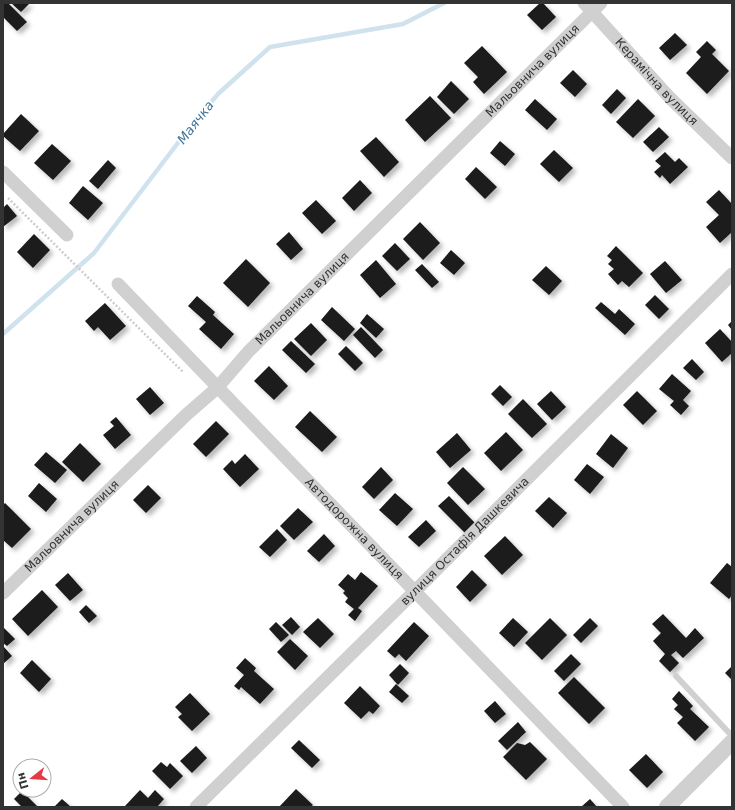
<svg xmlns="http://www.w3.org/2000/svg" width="735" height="810" font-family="'DejaVu Sans',sans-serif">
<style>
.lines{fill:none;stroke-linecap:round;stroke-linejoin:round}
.stream{stroke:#cfe2ee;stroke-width:4.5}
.building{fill:#1a1a1a;filter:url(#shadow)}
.path{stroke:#cdcdcd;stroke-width:2.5;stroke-dasharray:2 2;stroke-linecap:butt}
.service{stroke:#d0d0d0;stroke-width:6}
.minor{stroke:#d0d0d0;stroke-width:13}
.tertiary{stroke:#d0d0d0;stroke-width:16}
.labels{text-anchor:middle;stroke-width:4;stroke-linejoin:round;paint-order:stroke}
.street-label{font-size:12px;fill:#333;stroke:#fff}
.water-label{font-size:13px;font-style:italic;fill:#3f7597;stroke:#fff}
</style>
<defs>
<filter id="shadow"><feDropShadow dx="3.5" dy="3.5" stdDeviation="2" flood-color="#0004"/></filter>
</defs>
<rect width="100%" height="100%" fill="#fff"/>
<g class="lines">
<path class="stream" d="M3,334L94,253L187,131L218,94L270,47L403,24L444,3"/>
</g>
<g class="building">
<path d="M3,3H8L27,22L17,31L3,17Z"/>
<path d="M11,3H30L21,12Z"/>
<path d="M540,3H543L556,17L542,30L527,15Z"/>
<path d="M675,33L687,45L670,60L659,48Z"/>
<path d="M707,41L716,50L712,54L729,71L707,94L686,73L701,57L696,52Z"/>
<path d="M482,46L507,72L484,94L473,82L478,77L464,63Z"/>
<path d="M573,70L587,84L575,97L560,83Z"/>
<path d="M451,81L469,99L454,114L437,97Z"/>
<path d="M617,89L626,98L611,114L602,105Z"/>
<path d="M430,96L451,118L425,142L405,120Z"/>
<path d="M535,99L557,119L547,130L525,110Z"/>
<path d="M638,99L655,116L633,138L616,122Z"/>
<path d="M21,114L39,131L20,151L3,136V134Z"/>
<path d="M659,127L669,137L653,152L643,142Z"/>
<path d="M376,137L399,162L384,177L360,151Z"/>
<path d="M500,141L515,154L505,166L490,153Z"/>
<path d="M52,144L71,161L53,180L34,163Z"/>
<path d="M554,150L573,168L559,182L540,164Z"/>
<path d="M665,152L675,162L679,158L688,167L670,184L662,175L660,178L654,172L661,166L655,161Z"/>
<path d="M108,160L116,168L98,189L89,181Z"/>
<path d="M476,167L497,187L485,199L465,179Z"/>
<path d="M360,180L372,193L354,211L342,198Z"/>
<path d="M83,186L103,203L88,220L69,203Z"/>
<path d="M719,190L732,204V232L720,243L706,227L719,215L706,202Z"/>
<path d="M316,200L336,221L322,234L302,213Z"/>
<path d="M7,204L17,216L3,227V208Z"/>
<path d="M420,222L440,243L423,260L403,239Z"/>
<path d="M289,232L303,249L291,260L276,244Z"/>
<path d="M34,234L50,250L33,268L17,252Z"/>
<path d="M395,243L410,259L397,271L382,256Z"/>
<path d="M616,246L643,273L629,287L622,281L618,285L608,274L614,269L608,264L612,260L607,256Z"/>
<path d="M451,250L465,263L454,275L440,263Z"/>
<path d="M246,259L270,283L248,307L223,283Z"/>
<path d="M376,260L396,284L380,298L360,275Z"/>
<path d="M665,261L682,280L666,293L650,274Z"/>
<path d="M422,264L439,282L432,288L415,270Z"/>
<path d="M546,266L562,281L549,295L532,280Z"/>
<path d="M655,295L669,309L659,319L645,305Z"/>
<path d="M197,296L215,312L213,315L234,334L221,349L199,329L206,322L188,306Z"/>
<path d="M601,302L615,314L619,309L635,324L625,335L595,308Z"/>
<path d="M105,303L126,326L110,340L98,327L94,331L85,321Z"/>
<path d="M332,307L355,329L344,341L321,320Z"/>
<path d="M367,314L384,329L376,338L360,323Z"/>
<path d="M732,321V330L728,325Z"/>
<path d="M311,323L327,340L311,356L294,339Z"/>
<path d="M361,327L383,350L375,358L353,335Z"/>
<path d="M720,329L732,342V353L722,362L705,343Z"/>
<path d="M291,341L315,364L306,373L282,350Z"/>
<path d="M346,346L363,363L355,371L338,354Z"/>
<path d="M692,359L704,372L696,380L683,368Z"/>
<path d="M269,366L288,386L274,400L254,381Z"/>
<path d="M672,374L691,391L683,400L689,406L681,415L670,405L674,401L659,389Z"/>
<path d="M500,385L512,397L503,406L491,394Z"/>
<path d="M150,387L164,403L150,415L136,399Z"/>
<path d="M551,391L566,407L552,420L537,404Z"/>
<path d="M637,391L657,411L643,425L623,405Z"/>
<path d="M523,399L547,424L532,438L508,414Z"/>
<path d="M310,411L337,437L322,452L295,427Z"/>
<path d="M116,417L131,435L115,449L103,435L114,426L110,422Z"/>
<path d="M216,421L229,434L206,457L193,444Z"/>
<path d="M506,432L523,450L501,471L484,453Z"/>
<path d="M457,433L471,450L450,468L436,452Z"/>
<path d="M611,434L628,448L613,468L596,454Z"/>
<path d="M80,443L101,464L83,482L62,462Z"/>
<path d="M46,452L67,470L55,483L34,465Z"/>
<path d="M245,454L259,469L240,487L223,469L232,460L235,464Z"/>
<path d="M587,464L604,477L590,494L574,480Z"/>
<path d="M381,467L393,480L374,499L362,487Z"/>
<path d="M463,467L485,489L468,505L447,483Z"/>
<path d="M39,483L57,499L46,512L28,496Z"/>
<path d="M148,485L161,498L146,513L133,500Z"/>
<path d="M395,493L413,509L397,526L379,510Z"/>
<path d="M449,496L475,523L465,533L438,506Z"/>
<path d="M549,497L567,513L553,528L535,511Z"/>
<path d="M5,503L31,529L12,548L3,540V505Z"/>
<path d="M298,508L313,522L294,540L280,526Z"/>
<path d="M426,520L436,531L419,547L408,537Z"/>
<path d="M277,529L287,540L270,557L259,547Z"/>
<path d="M324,534L335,546L319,562L307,551Z"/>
<path d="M505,536L523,555L502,575L484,556Z"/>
<path d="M727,563L732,567V595L729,599L710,583Z"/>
<path d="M472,570L487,585L470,602L456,587Z"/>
<path d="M361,572L378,586L358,608L362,611L355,621L348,615L354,609L345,602L348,598L343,593L345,591L338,585L348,574L355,580Z"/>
<path d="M68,573L83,590L70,601L55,585Z"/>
<path d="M42,590L58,607L28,636L12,619Z"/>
<path d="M86,605L97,616L89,623L79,612Z"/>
<path d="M663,614L686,638L695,628L704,638L683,658L676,651L671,655L679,663L670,672L659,661L665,654L653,641L661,633L652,624Z"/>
<path d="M291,617L300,627L292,635L282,625Z"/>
<path d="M318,618L334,634L320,648L303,632Z"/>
<path d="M513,618L528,632L514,647L499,633Z"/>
<path d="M550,618L567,635L542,660L525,643Z"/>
<path d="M590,618L598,626L581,643L573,635Z"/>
<path d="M276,622L289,635L281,642L269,629Z"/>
<path d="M414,622L429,636L406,661L399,654L395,658L387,651Z"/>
<path d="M3,627L15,639L7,646L3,643Z"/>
<path d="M290,639L308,656L295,670L277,652Z"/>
<path d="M3,646L12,656L3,664Z"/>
<path d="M571,654L581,664L564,681L554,671Z"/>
<path d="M245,658L256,668L254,671L274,689L260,704L241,687L239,690L234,686L244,675L236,668Z"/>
<path d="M32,660L51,679L39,692L20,673Z"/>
<path d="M400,664L409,673L398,685L389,675Z"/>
<path d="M732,666V680L725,673Z"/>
<path d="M574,677L605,708L589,724L558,693Z"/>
<path d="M396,684L409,696L402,703L389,692Z"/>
<path d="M360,686L380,706L373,714L369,711L361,719L344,703Z"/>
<path d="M679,691L693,706L690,709L709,727L695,741L677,723L683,717L674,709L678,705L672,699Z"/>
<path d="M190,693L210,714L192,731L178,717L182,714L175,707Z"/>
<path d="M495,701L506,714L495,723L484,711Z"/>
<path d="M518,722L526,732L507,750L498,741Z"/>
<path d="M299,740L320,760L312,768L291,748Z"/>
<path d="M530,742L547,759L526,780L503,757L517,743L525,745Z"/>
<path d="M196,746L207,758L192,773L180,761Z"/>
<path d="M646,754L663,772L647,788L629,770Z"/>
<path d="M161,762L167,767L170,763L183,776L170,789L152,771Z"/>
<path d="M296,789L313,805L310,807H279Z"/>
<path d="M140,790L148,798L155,790L164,799L157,807H126L125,806Z"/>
<path d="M22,791L38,807H22L14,799Z"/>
<path d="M62,799L71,807H54Z"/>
<path d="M590,799L597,807H581Z"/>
</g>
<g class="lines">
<path class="path" d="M8,198L183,372"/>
<path class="service" d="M676,676L732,736"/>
<g class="minor">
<path id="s1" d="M584,3L670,98L732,158"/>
<path d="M3,172L67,235"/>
<path id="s2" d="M118,284L623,807"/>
<path id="s3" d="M3,593L186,415L217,388L249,351L601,3"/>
<path id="s4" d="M196,807L414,592L732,274"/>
</g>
<path class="tertiary" d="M667,807L732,742"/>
</g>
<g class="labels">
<g class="street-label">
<text dy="4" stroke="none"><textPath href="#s3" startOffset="744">Мальовнича вулиця</textPath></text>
<text dy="4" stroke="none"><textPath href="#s1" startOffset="107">Керамічна вулиця</textPath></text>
<text dy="4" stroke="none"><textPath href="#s3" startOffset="420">Мальовнича вулиця</textPath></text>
<text dy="4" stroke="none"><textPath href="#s3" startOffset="96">Мальовнича вулиця</textPath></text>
<text dy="4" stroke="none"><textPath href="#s2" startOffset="340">Автодорожна вулиця</textPath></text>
<text dy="4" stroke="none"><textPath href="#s4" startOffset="378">вулиця Остафія Дашкевича</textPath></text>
</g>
<g class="water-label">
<text transform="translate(195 122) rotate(-52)" y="5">Маячка</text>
</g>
</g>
<rect width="735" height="810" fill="none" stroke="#333333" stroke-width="8"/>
<g transform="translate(32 778) rotate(253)"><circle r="19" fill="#ffffff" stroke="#adadad"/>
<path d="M0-3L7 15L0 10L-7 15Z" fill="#e63946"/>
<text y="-6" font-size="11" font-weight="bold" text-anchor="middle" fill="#333333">Пн</text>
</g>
</svg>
